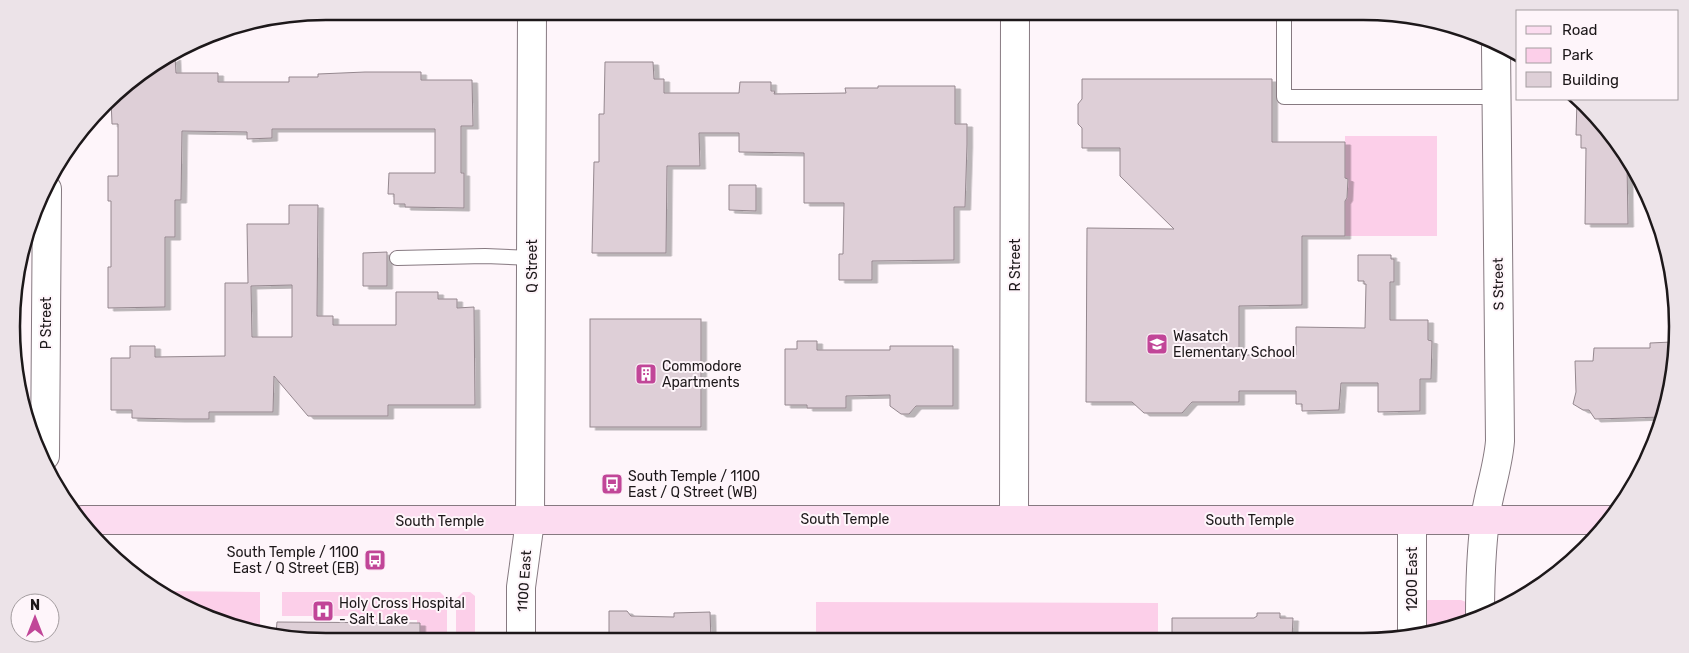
<svg xmlns="http://www.w3.org/2000/svg" width="1689" height="653" font-family="Rubik,sans-serif">
<style>
.green{fill:#fccfe9}
.building{fill:#decfd7;stroke:#94878e;fill-rule:evenodd;filter:url(#shadow)}
.lines{fill:none;stroke-linecap:round;stroke-linejoin:round}
.service-casing{stroke:#867980;stroke-width:16}
.minor-casing{stroke:#867980;stroke-width:30}
.secondary-casing{stroke:#867980;stroke-width:30}
.service{stroke:#fff;stroke-width:14}
.minor{stroke:#fff;stroke-width:28}
.secondary{stroke:#fcdcf0;stroke-width:28}
.labels{text-anchor:middle;stroke-width:4;stroke-linejoin:round;paint-order:stroke}
.street-label{font-size:14px;fill:#1d181a;stroke:#fef5fa}
.poi-label{font-size:14px;fill:#1d181a;stroke:#fef5fa;text-anchor:start}
.rim{fill:none;stroke:#1d181a;stroke-width:2.5}
</style>
<defs>
<filter id="shadow"><feDropShadow dx="5.5" dy="3" stdDeviation="0" flood-color="#0004"/></filter>
</defs>
<rect width="100%" height="100%" fill="#fef5fa"/>
<g class="green">
<path d="M1345,136H1437V236H1345V201L1347,198L1348,180L1345,178Z"/>
<path d="M162,591L260,592V631L225,625Z"/>
<path d="M282,592H440L447,599V641L417,642V620H359L358,616H282Z"/>
<path d="M463,592H470L475,596V641H456V599Z"/>
<path d="M1428,600H1461L1466,602L1470,619L1420,634L1423,602Z"/>
<path d="M816,602L1158,603V640L816,641Z"/>
</g>
<g class="building">
<path d="M175,57L176,73H218V82H289V77H318V74L365,72H421V80H472L473,126H461V173H464V208L405,207V204H394V194H388L389,173H435V129H272V138L247,139V132L182,131L181,200H175V237H165V307L108,308V267H111V201H108V176H118V124H112L111,99L119,89Z"/>
<path d="M605,62H653L654,79H664V93H739L740,82H771V91H775L774,94L846,93L845,88H878V86H955V124H967V145L965,207H954V260L872,261V280H839V254H843L844,203H804V153L739,152V133H699L700,166H667L666,253H592L594,162H599V114H604Z"/>
<path d="M1082,79H1272V142H1345V178L1348,179L1347,198L1345,201V236H1302V305L1239,306V355H1296V327L1365,328L1366,284H1364V281H1358V255H1391V259H1394V282H1390V320H1428V340L1432,341L1431,379H1420V411L1378,412V383H1341L1339,410L1302,411V404H1296V391H1239V402H1192L1182,413H1144L1132,402H1086L1087,228L1174,229L1120,176V148H1082V128L1078,124V104L1082,99Z"/>
<path d="M1577,99L1627,163L1628,224H1585L1586,148H1581V135H1576Z"/>
<path d="M729,185H756V211L729,210Z"/>
<path d="M289,205H318L317,316H333V325H396V292H438V299H457V308L474,307L475,405H388V416H308L274,376L273,412H209V419H179L132,418V410H111V358H130V346H155V357L225,356V283H248L247,224H289ZM292,285V337H252L251,286Z"/>
<path d="M387,252V286H363V253Z"/>
<rect x="590" y="319" width="111" height="108"/>
<path d="M797,341H817V350H890V346H953V406H916L909,414H901L890,406V395L846,396V408H807V405H785V349H797Z"/>
<path d="M1672,342L1663,417L1595,419L1589,410H1583L1573,404L1576,392L1575,361H1593L1594,348H1650V343Z"/>
<path d="M609,611H627L631,616L674,617V613L710,612L711,641H609Z"/>
<path d="M1257,613H1280V618H1293L1292,639L1172,640V618H1254L1257,616Z"/>
<path d="M277,622L420,623V642H326L276,633Z"/>
</g>
<g class="lines">
<g class="service-casing">
<g id="service">
<path d="M1284,11V97H1496"/>
<path d="M397,258L485,256L532,258"/>
</g>
</g>
<g class="minor-casing">
<g id="minor">
<path d="M45,456L47,189"/>
<path d="M1014,519L1015,11"/>
<path d="M1412,521V637"/>
<path d="M1480,616C1480,584 1481,552 1485,520C1488,494 1498,468 1500,441L1496,47"/>
<path d="M521,641V587L530,521L532,11"/>
</g>
</g>
<g class="secondary-casing">
<path id="secondary" d="M82,520H1609"/>
</g>
<use href="#service" class="service"/>
<use href="#minor" class="minor"/>
<use href="#secondary" class="secondary"/>
</g>
<defs>
<g id="school-square" transform="scale(1.125)"><rect x="-9" y="-9" width="18" height="18" rx="4" fill="#c14698" stroke="#fef5fa"/><path d="M0-5L7-2L0 1L-7-2ZM-4 1L0 2.5L4 1V4Q0 6-4 4Z" fill="#fff"/></g>
<g id="building-square" transform="scale(1.125)"><rect x="-9" y="-9" width="18" height="18" rx="4" fill="#c14698" stroke="#fef5fa"/><path d="M-4-6H4V6H1V3H-1V6H-4ZM-2.5-4.3h1.7v1.8h-1.7ZM.8-4.3h1.7v1.8H.8ZM-2.5-1h1.7V.8h-1.7ZM.8-1h1.7V.8H.8Z" fill="#fff"/></g>
<g id="bus-square" transform="scale(1.125)"><rect x="-9" y="-9" width="18" height="18" rx="4" fill="#c14698" stroke="#fef5fa"/><path d="M-5-6H5V4H4V6H2V4H-2V6H-4V4H-5ZM-3.5-4V0h7V-4ZM-3.5 1.2v1.5H-2V1.2ZM2 1.2v1.5H3.5V1.2Z" fill="#fff"/></g>
<g id="hospital-square" transform="scale(1.125)"><rect x="-9" y="-9" width="18" height="18" rx="4" fill="#c14698" stroke="#fef5fa"/><path d="M-5-5h3v3.5h4V-5h3V5h-3V1.5h-4V5h-3Z" fill="#fff"/></g>
</defs>
<g fill-rule="evenodd">
<use href="#school-square" x="1157" y="344"/>
<use href="#building-square" x="646" y="374"/>
<use href="#bus-square" x="612" y="484"/>
<use href="#bus-square" x="375" y="560"/>
<use href="#hospital-square" x="323" y="611"/>
</g>
<g class="labels">
<g class="street-label">
<text transform="translate(1015 265) rotate(-90)" y="5">R Street</text>
<text transform="translate(532 266) rotate(-90)" y="5">Q Street</text>
<text transform="translate(1498 284) rotate(-91)" y="5">S Street</text>
<text transform="translate(46 323) rotate(-90)" y="5">P Street</text>
<text x="845" y="524">South Temple</text>
<text x="1250" y="525">South Temple</text>
<text x="440" y="526">South Temple</text>
<text transform="translate(1412 579) rotate(-90)" y="5">1200 East</text>
<text transform="translate(524 581) rotate(-86)" y="5">1100 East</text>
</g>
<g class="poi-label">
<text x="1173" y="341">Wasatch<tspan x="1173" dy="16">Elementary School</tspan></text>
<text x="662" y="371">Commodore<tspan x="662" dy="16">Apartments</tspan></text>
<text x="628" y="481">South Temple / 1100<tspan x="628" dy="16">East / Q Street (WB)</tspan></text>
<text x="359" y="557" text-anchor="end">South Temple / 1100<tspan x="359" dy="16">East / Q Street (EB)</tspan></text>
<text x="339" y="608">Holy Cross Hospital<tspan x="339" dy="16">- Salt Lake</tspan></text>
</g>
</g>
<path d="M0 0H1689V653H0ZM326 20H1363A306 306 0 0 1 1669 326V327A306 306 0 0 1 1363 633H326A306 306 0 0 1 20 327V326A306 306 0 0 1 326 20Z" fill="#ece3e8" fill-rule="evenodd"/>
<path class="rim" d="M326 20H1363A306 306 0 0 1 1669 326V327A306 306 0 0 1 1363 633H326A306 306 0 0 1 20 327V326A306 306 0 0 1 326 20Z"/>
<rect x="1516" y="10" width="162" height="90" fill="#fef5fa" stroke="#a49da0"/>
<rect x="1526" y="26" width="25" height="8" fill="#fcdcf0" stroke="#a49da0"/>
<text x="1562" y="35" font-size="15" fill="#1d181a">Road</text>
<rect x="1526" y="48" width="25" height="15" fill="#fccfe9" stroke="#a49da0"/>
<text x="1562" y="60" font-size="15" fill="#1d181a">Park</text>
<rect x="1526" y="72" width="25" height="15" fill="#decfd7" stroke="#a49da0"/>
<text x="1562" y="85" font-size="15" fill="#1d181a">Building</text>
<g transform="translate(35 618)"><circle r="24" fill="#fef5fa" stroke="#a49da0"/>
<path d="M0-4L9 19L0 12L-9 19Z" fill="#c14698"/>
<text y="-8" font-size="14" font-weight="bold" text-anchor="middle" fill="#1d181a">N</text>
</g>
</svg>
